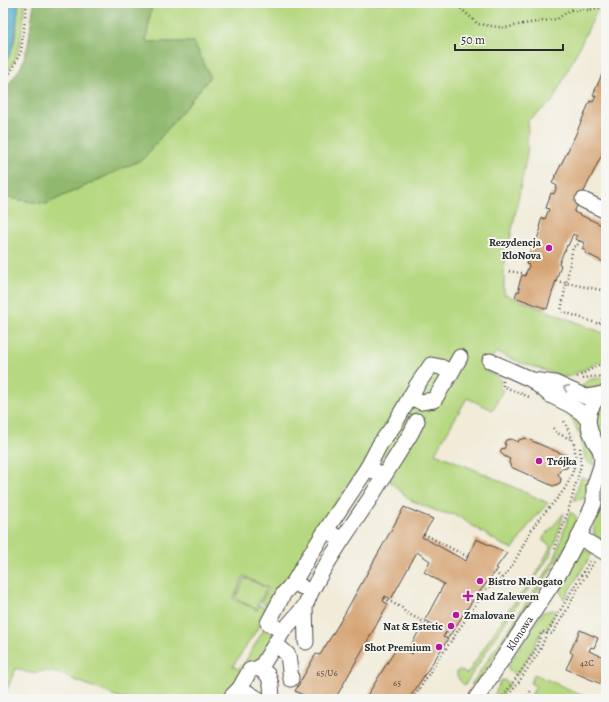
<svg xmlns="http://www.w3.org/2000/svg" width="609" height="702" font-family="Alegreya,serif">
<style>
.green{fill:#b6d880;stroke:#708256}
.forest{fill:#90b86e;stroke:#5e724c}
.water{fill:#4fafce;stroke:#3d6d7c}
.building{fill:#d5a372}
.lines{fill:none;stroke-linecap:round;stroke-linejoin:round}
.minor-casing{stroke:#494845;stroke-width:17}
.path{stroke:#494845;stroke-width:2.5;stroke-dasharray:1 3;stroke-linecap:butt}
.minor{stroke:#fff;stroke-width:15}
.oneway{stroke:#a0a0a0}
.poi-dot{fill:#b5179e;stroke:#f6f6f2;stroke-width:1.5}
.labels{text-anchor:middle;stroke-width:4;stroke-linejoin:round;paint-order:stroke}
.number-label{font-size:9px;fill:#56493d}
.poi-label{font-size:11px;font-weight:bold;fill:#2b2b2b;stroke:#f6f6f2;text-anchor:start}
.street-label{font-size:11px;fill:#2b2b2b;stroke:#f6f6f2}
</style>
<rect width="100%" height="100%" fill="#f6f6f2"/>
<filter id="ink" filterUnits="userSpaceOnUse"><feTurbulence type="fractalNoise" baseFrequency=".025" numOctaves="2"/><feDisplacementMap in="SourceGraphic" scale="8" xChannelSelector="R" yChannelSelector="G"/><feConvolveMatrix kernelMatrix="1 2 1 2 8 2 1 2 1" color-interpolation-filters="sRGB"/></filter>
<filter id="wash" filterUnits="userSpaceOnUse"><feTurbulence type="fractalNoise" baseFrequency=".012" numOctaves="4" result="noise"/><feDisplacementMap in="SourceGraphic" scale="16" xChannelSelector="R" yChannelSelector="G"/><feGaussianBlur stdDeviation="0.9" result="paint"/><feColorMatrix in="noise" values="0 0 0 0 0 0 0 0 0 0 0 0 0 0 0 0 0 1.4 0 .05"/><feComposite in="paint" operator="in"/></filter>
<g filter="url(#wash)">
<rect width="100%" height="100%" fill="#f1ebd8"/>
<g class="green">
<path d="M19,3H25C23,21 22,42 15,59C12,66 7,72 3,78V67L14,43L17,25V14Z"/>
<path d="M152,3H601L552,102L528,120L527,155L504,269V294L606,334V359L570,376L565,377L519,362L496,352L490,361L486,371L500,378L501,382L499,388L503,390L493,410L467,398L435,453L485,474L548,503L531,522L513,549L501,544L456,515L439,512L410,500L366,459L271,608L261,602L269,588L244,576L233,599L257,610L260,605L269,611L233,666L238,669L245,662L264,629L273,633L272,641L228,699H123L57,673L46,671L29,673L16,668L3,699V197L46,204L143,159L210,77L194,42H146Z"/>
<path d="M606,378V384C598,387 590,390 581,388C587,377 594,379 606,378Z"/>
<path d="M606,401V441C593,430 593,412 606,401Z"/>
<path d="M571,411L579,421L583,435L590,447L593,454L594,465L587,462L585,458L581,438L570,414Z"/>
<path d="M581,477L591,480L587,494L583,499L574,500Z"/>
<path d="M606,502V531L601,540C599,539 596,538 595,536C589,527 602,510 606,502Z"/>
<path d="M570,512C574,514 576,515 577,519C578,527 561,554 556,562L554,563L552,568L484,674C480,679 477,683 471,685L536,588L553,562L557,552Z"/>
<path d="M564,513L555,543L549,557L527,591L515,607L465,685C460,682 456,677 457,671L460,670L467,674L510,608L531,582L537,572L551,546L543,541V538Z"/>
<path d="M587,550L593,552L564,599L561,593L560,584L579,553L583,551Z"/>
<path d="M245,578L267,588L256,609L235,598Z"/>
<path d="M553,610L557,611L546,629L542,630L533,650L516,676L509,670L508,665L543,612Z"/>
<path d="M534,674L592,699H529L536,686L531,684Z"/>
<path d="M504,680L510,684L499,699H493L500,681Z"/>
</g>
<path class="forest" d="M34,3H152L146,42H194L210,77L143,159L46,204L3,197V92L21,67L28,45Z"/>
<path class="water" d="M3,3H19C15,26 17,47 3,67Z"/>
<g id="blocks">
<g class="building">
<path d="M606,65V146L574,212L606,227V263L585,253L586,251L582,249L585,243L575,239L577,236L573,234L568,246L567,245L565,251H564L559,264L561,265L547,309L515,297L517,291L519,292L520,288H518L522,275L525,276L529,265L526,264L533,244L535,245L541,228L539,227L542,218L545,219L549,209L546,208L551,193L554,194L557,186L552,183L575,136L590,101L593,102L596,96L593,95Z"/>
<path d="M525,438L567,456L568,464L567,468L561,469L558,474L561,479L560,483L553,486L511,467L509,462L510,459L504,456L500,452L502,448L504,449L506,444H504L506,440L511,439L518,442L519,440Z"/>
<path d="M404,507L433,519L422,537L466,561L476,539L507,553L496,568L498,569L492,576L473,600L450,635L446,632L443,637L448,639L409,699H365L397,647L413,654L408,651L422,625L433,631L436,626L425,620L444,584L424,572L430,561L417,552L391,599L385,596L383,601L388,604L335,699H311L295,691L316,654L320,655L340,622Z"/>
<path d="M580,630L598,638L594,648L591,647L589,651L606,658V686L566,669L573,654L570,652Z"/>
</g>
</g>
</g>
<g filter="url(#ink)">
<use href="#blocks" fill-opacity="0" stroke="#494845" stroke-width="1"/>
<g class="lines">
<g class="minor-casing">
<g id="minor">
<path d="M583,200L606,211"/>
<path d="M490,361L532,380L550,395L570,405L582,413L588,420"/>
<path d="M532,380L555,383L586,397L599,395"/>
<path d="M606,393L599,395L593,404L590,410L588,420L590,431L595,442L600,449L606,451"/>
<path d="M411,397L421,402L434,400L451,373"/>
<path d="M383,477L368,467L380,444L394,425L417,385L431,365L441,367L451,373L460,357"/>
<path d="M579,537L606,553"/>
<path d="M342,540L326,530L368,467"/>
<path d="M294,582L284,593L268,623L283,631L305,606"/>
<path d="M302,587L294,582L308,558L326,530"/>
<path d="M306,642L305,606L311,592L323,570L342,540L369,500L411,433L417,421"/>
<path d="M275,643L288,655L291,679"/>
<path d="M259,668L268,675L271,684L272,699"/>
<path d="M232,699V696L240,688"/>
<path d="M258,699L240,688L250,670L259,668L263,664L283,631"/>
<path id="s1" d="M476,699L563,567L579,537L594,503V487L601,466L602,458L600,449"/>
</g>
</g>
<g class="path">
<path d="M455,3L478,24L505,28L523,24L557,19L570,10H589L606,6"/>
<path d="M3,83L12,70L21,51L27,3"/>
<path d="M580,241L579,244L573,247L561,311L599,324L606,314"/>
<path d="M509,271L526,274"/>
<path d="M556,281L606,291"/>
<path d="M577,377L606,361"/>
<path d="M583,379L589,377L606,376"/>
<path d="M503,381V386L529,397"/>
<path d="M553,428L557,433L573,440"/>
<path d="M424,534L468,557"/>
<path d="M555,549L570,505L581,465L580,446"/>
<path d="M495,572L502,578"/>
<path d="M384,598L402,608L405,612L435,628"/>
<path d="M445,634L453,639"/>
<path d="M413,699L432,669L487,588C493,585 499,582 503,578C517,562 524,540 536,523C552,502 570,491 575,462C577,446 570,433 563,419"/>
<path d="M501,699L529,660L536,649L542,632L552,634L568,608L577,590L594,562"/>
<path d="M507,699L535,658L540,650L547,633L571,592L591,559"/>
<path d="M526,699L532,689"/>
</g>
<use href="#minor" class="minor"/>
</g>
<defs><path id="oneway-chevron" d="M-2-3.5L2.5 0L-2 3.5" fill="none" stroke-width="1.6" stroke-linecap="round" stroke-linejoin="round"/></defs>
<use class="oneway" href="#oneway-chevron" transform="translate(566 388) rotate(-156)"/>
</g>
<g class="poi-dot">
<circle cx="549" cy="248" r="4"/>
<circle cx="539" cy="461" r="4"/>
<circle cx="480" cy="581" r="4"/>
<path d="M466 590h4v4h4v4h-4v4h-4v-4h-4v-4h4z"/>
<circle cx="456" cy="615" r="4"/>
<circle cx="451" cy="626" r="4"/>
<circle cx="439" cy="647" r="4"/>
</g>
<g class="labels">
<g class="number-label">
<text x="587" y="666">42C</text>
<text x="327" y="676">65/U6</text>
<text x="397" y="686">65</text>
</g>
<g class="poi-label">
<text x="541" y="246" text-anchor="end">Rezydencja<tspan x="541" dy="13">KloNova</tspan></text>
<text x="547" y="465">Trójka</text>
<text x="488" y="585">Bistro Nabogato</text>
<text x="476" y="600">Nad Zalewem</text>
<text x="464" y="619">Zmalovane</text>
<text x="443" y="630" text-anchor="end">Nat &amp; Estetic</text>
<text x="431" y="651" text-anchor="end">Shot Premium</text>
</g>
<g class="street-label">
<text dy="4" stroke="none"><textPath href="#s1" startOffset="79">Klonowa</textPath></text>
</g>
</g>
<rect width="609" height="702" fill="none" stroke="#f6f6f2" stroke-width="16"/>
<path d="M455 44v6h108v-6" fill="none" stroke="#2b2b2b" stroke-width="2"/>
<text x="461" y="44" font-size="12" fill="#2b2b2b" stroke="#f6f6f2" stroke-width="3" paint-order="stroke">50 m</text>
</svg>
